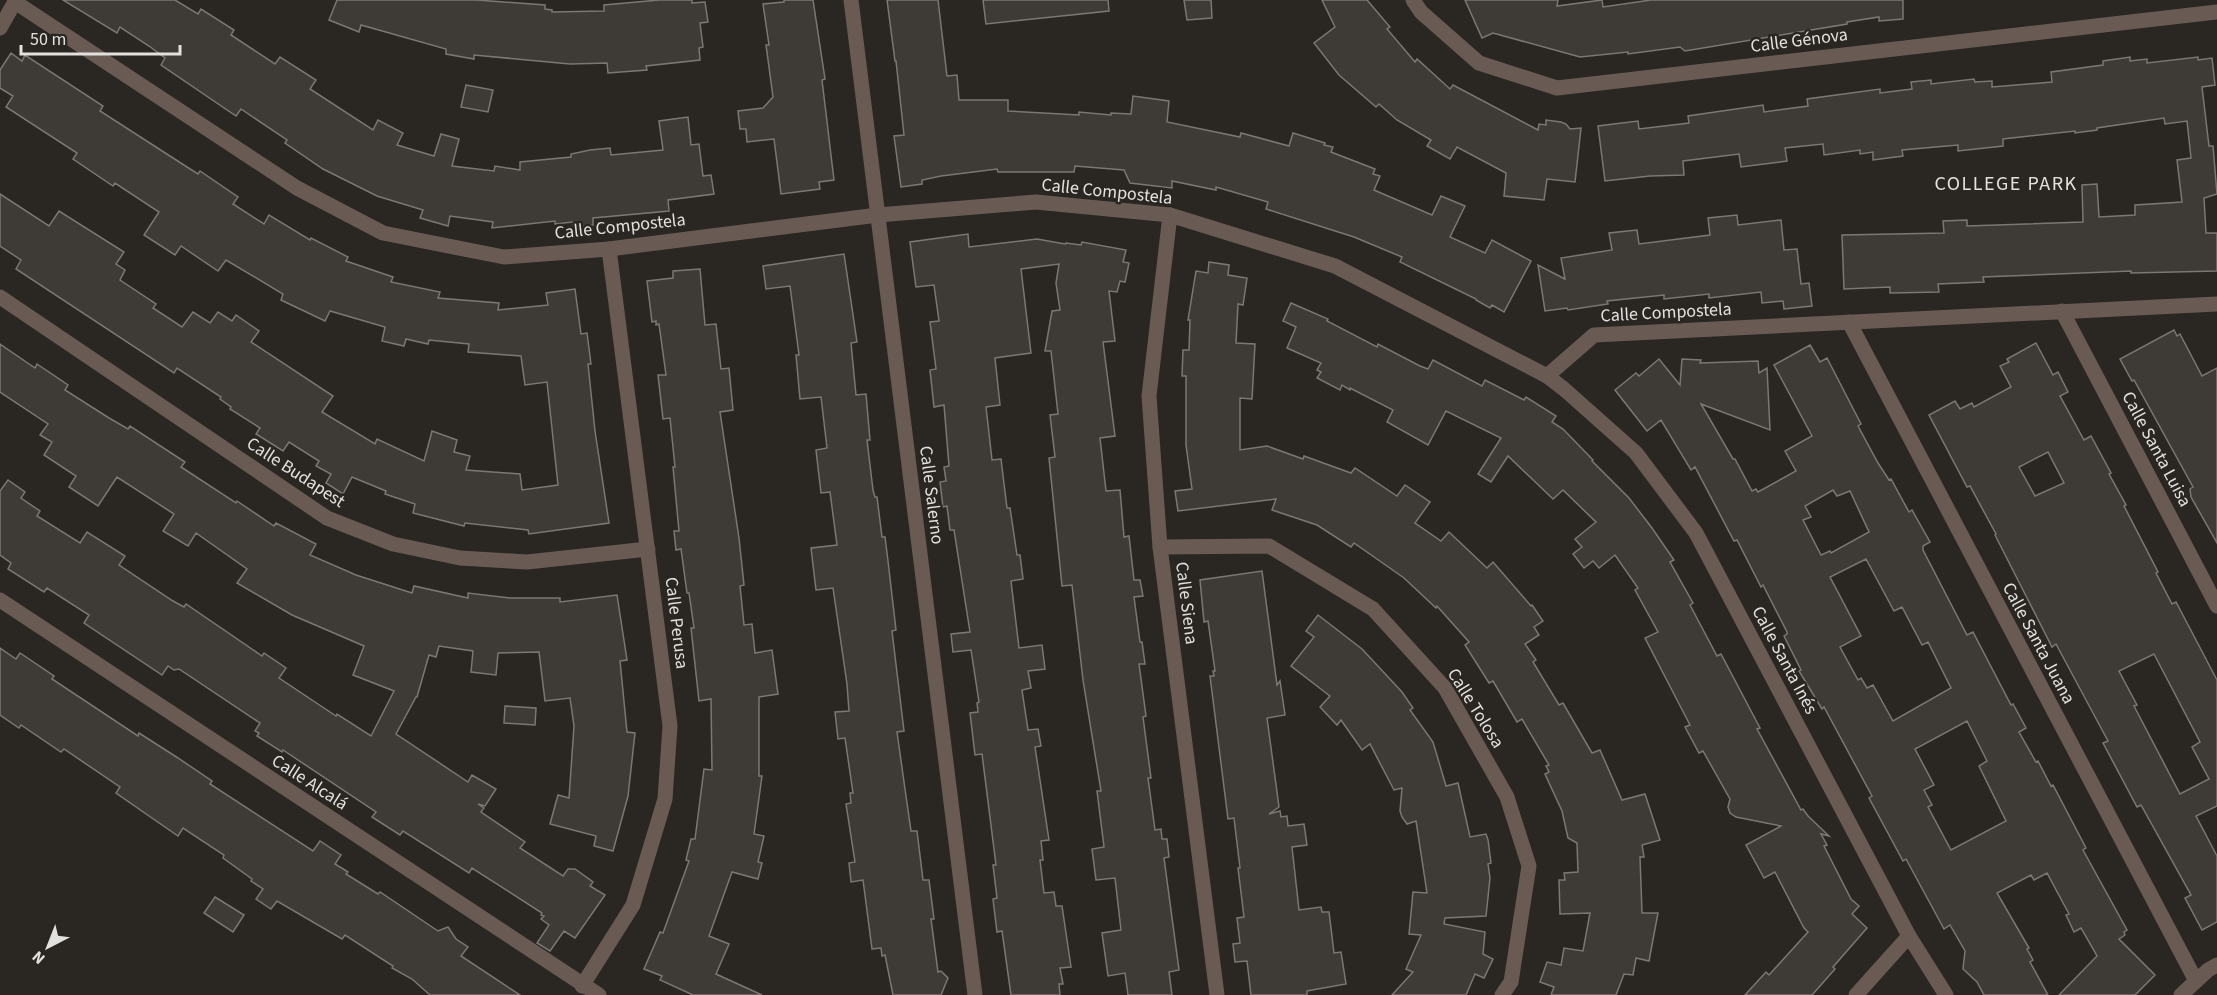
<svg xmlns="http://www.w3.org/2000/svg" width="2217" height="995" font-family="'Source Sans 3',sans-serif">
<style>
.building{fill:#3e3a36;stroke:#7c7772;stroke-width:1.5;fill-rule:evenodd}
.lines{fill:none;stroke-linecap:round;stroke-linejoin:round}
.minor{stroke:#695b54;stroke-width:15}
.labels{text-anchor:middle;stroke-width:5;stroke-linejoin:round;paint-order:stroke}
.street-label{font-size:18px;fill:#e3e1de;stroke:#2a2622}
.neighbourhood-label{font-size:20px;letter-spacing:1.5px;fill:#e3e1de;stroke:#2a2622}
</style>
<rect width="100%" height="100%" fill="#2a2622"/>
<g class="building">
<path d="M63,0H175L198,14L201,9L234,30L231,35L275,64L280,57L316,80L310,89L373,130L378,120L403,133L397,145L434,156L441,134L459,139L452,166L494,171L495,166L520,170V162L571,157V154L590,150L610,148L611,155L663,150L659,121L688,117L691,145L699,144L703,176L711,175L714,194L668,200L669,211L593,218V225L573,227V222L555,224V221L492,228L493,222L450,216L448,226L420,218L423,210L377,196L323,169L285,143L287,140L241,109L236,116L161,65L165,58L149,46L120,27L117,33Z"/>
<path d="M337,0H477L545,5V9L552,10V12L604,11V5L659,0H692V3L705,2L708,22L700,23L703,47L699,48L700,60L646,66L647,70L608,73L607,63L570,64L474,55V59L446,54V49L361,25L359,32L329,20Z"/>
<path d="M784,0H813L825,79L822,80L834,180L819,182L820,189L781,194L774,139L747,142L746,129H740L738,111L763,108L773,97L766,45H769L763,4L784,2Z"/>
<path d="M887,0H938L947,76L957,75L959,100H1008V111L1079,115V112L1111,115V113L1131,114L1133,96L1169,101L1167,122L1240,137L1241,133L1289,146L1293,133L1325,143L1324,145L1333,147L1331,152L1375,169L1373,174L1380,176L1374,190L1432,215L1441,196L1465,206L1450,237L1485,253L1492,240L1531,261L1504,312L1492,305L1490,308L1476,300V299L1400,262L1402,257L1354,237L1266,209L1268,202L1216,187V190L1172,181V188L1130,183L1124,170L1075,166L1074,172H998L997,169L941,176L922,180V184L901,187L894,136L904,135L896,61H895Z"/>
<path d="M983,0H1108L1109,11L986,24Z"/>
<path d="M1184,0H1211L1212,18L1187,20Z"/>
<path d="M1322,0H1367L1390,27L1387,29L1415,62L1417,59L1450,89L1453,85L1538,130L1539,124L1546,125V120L1561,122L1566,124L1570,129L1581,128L1575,182L1547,179L1544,200L1504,196L1506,173L1457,147L1450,159L1427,146L1431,140L1397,120L1379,104L1376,107L1339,75L1314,43L1335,27Z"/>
<path d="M1465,0H1558L1557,6L1602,0L1603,7L1651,0H1903V19L1879,21V17L1847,22V24L1685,51L1680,47L1628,54V52L1580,57L1493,33L1482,38Z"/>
<path d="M11,53L22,61L25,55L103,106L100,111L187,167L198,174L200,171L238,197L233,204L264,224L269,215L310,240L311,238L348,257L346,261L393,277L391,282L440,292L438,298L499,303L498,310L548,305L546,293L575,289L581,334L587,333L591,364H588L595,431L609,523L529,534L528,530L465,523L464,526L413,513L415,504L385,494L386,491L352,477L343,494L326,483L331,474L316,466L319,461L289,442L283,451L256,434L260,428L230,409L231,407L220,399L221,397L177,368L174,373L16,269L21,260L0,246V194L49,226L59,211L124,252L116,264L125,270L120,280L156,304L153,308L182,327L193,312L210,323L218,312L232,321L236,315L259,331L251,342L333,396L322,412L375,444L377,439L424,461L432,431L457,440L454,452L470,456L466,470L520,474L522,490L558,485L547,382L525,385L521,356L468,352L469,344L429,340L428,344L406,339L404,346L382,341L385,327L330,311L325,321L281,300L283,294L226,260L218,271L181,246L175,255L144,235L159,212L115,183L113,186L73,159L77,153L6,107L13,96L0,88V70Z"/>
<path d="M2130,57V61L2147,59V63L2198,57V60L2212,58L2215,85L2202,87L2209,146H2213L2217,194L2204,198L2206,233H2217V271L2131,273V271L1983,277L1984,282L1938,284L1939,292L1890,293V287L1844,289L1842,235L1944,233L1943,221L1967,220V226L2083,222L2082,185L2097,184L2099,217L2135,215V205L2182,202L2177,160L2191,158L2187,121L2165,124L2164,118L2097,128V130L2075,133V131L2003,139V146L1958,151V145L1902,150L1903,156L1873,160V152L1860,154V150L1824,155L1823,144L1785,148L1787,161L1741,167L1739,154L1683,161L1684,175L1650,176L1605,181L1598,126L1638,121L1639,129L1689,123L1688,116L1763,105L1764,112L1808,106L1807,99L1880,89V93L1912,89L1911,82L1931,80V84L1974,79L1975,82L1992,81V87L2052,82L2051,72L2103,65V61Z"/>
<path d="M466,85L493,90L488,112L461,107Z"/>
<path d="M1737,215L1738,225L1781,220L1784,250L1797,249L1801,284L1809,283L1812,306L1784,309L1783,301L1762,303L1761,292L1709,298V294L1664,299V295L1607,301L1608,304L1568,310L1567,308L1545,311L1538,265L1565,279L1561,258L1612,250L1609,233L1637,230L1639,244L1710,235L1708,218Z"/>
<path d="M968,234L969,247L1037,239L1065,244L1066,243L1081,245L1082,242L1126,250L1123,262L1129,263L1125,282L1120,281L1117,292L1109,291L1115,341L1103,342L1115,436L1100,438L1106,491L1120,490L1124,537L1129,536L1134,580H1140L1143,596L1134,597L1140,642H1142L1145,664H1139L1146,716L1143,717L1151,778H1148L1155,830L1161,829L1162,839H1167L1169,857L1164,858L1179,970L1169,972L1172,995H1128L1125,973L1108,976L1102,933L1121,930L1115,878L1096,880L1092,849L1104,847L1097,791H1101L1083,680L1072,585L1062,586L1049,458L1055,457L1050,415L1058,414L1051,351H1045L1052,311L1060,310L1056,283L1059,264L1021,269L1031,353L995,358L1000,405L986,407L992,460L1001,459L1007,508H1010L1017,555H1020L1023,579L1011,581L1019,648L1042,645L1045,669L1028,671L1031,688L1022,690L1028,730L1038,729L1041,746L1035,747L1049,840L1041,841L1043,860H1040L1044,893L1054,892L1056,906H1062L1071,967L1060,968L1063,984H1059L1060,995H1011L1002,931L997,932L993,899L997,898L993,865H996L982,754L975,755L970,713L978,712L977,703L979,702L971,650L953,652L951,634L970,632L954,530H950L947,506L943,507L940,482L946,481L944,467L949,466L944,405L934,407L930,370L936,369L930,322L939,321L934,285L916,287L910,242Z"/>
<path d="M844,254L857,342L851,343L856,395L866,394L870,440H867L873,490L875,497H877L882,537H885L888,561L896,630L892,631L904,731L897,732L904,782L911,831H917L923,880H929L934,919H931L938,972L941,971L948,978L941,995H893L885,955L882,956L881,948L872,949L863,880L851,882L849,863L855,862L846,804L851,803L850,793H853L845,738L838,739L835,712L849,711L847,684L833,588L816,590L811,548L837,545L830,492L821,493L816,450L827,448L821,397L800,399L796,355H799L790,286L766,289L763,266Z"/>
<path d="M1209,262L1229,265L1228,275L1247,278L1243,305L1238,304L1236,343L1255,344L1252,399L1240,398V450L1267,446L1303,459L1304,456L1351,473L1355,468L1397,496L1405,485L1430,502L1415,523L1441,541L1449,532L1487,568L1493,562L1531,606L1532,605L1543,621L1534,627L1539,635L1525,644L1536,660L1533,662L1559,705L1563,703L1592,753L1600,750L1622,800L1645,794L1660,840L1642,845L1644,857H1640L1642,913H1658L1649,961L1636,958L1633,975L1624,974L1616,995H1551L1554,987L1540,982L1547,962L1561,965L1564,948L1583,951L1590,913L1560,914L1559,880H1565L1564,873L1578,872L1577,843L1568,838L1562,811L1545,774L1549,772L1546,766L1549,765L1522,719L1517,722L1493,681L1489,683L1465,645L1469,642L1437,606L1436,608L1404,578L1354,543L1351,547L1317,525L1272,510L1276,499L1178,511L1175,491L1192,489L1186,445V376H1182L1183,350H1189L1190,320H1188L1196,271L1208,273Z"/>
<path d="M700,269L705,325L716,324L721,369L729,368L733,410L720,412L739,538L744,585L740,586L744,625L752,624L755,653L772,650L778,694L759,697V776H762L754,834L764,836L758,862L762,863L758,879L732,872L709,936L729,944L716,974L762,995H693L660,980L662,976L644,969L660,932L663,933L689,861L686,860L691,839H695L704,769L712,770L711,699L699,701L691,628H694L689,593H687L681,549L676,550L674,531H679L673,467H675L670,418L663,419L658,375H666L659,324L656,325V321L652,322L647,281L673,278V271Z"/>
<path d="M1291,303L1328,319L1327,321L1377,347L1378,344L1420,366L1428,369L1433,360L1482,386L1485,380L1524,400L1526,397L1556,416L1552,422L1563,429L1593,460L1592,461L1629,498L1652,528L1674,560L1670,562L1693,603L1690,605L1717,656L1721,654L1760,728L1757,729L1801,810L1803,809L1808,816L1829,836L1821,834L1827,845L1824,846L1851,899L1859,906L1852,914L1867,928L1833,967L1835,969L1812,995H1745L1766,972L1769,975L1808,932L1804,928L1775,872L1764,878L1746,845L1781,826L1736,817L1730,813L1728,807L1730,799L1703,751L1699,753L1685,727L1690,725L1645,638L1658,632L1635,590L1638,588L1615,555L1599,568L1593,561L1584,568L1573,554L1582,547L1575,539L1596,522L1563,490L1553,499L1508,456L1491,482L1478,474L1501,438L1446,411L1428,445L1387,422L1393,410L1350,388V390L1342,385L1340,390L1317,378L1321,372L1317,370L1321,363L1287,348L1296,327L1283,321Z"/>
<path d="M2174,330L2177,336L2180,334L2202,376L2217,368V543L2191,497L2190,489L2193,487L2134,380L2132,381L2120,359Z"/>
<path d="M2036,343L2053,375L2058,372L2068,392L2060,396L2084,440L2091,436L2111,473L2109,474L2126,505L2124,506L2158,572L2156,573L2172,604L2176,602L2217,680V806L2196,816L2217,856V922L2202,930L2185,898L2191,895L2141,805L2137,807L2103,743L2108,741L2056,644L2052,647L1995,535L1996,534L1970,486L1967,487L1929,415L1955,401L1960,409L1972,403L1974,407L2011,387L2000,366L2009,362L2007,359ZM2048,452L2064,483L2035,496L2019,467ZM2154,654L2200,742L2192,747L2209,779L2180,794L2134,706L2137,705L2119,671Z"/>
<path d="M0,344L35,368L37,364L68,385L65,390L109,418L128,429L130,426L185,462L181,467L236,503L237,501L274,526L276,523L316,544L310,555L356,575L412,593L414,586L468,598V593L510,598H560V602L617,595L627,660L620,661L627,732L635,733L628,796L613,851L594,846L596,836L550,824L558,795L569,798L574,726L570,698L545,701L539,652L498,653L496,675L471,672L473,651L439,646L436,657L429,655L417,697H416L396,734L468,782L472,775L496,789L485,806L478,804L484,808L481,812L525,842L520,848L563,876L568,869H575L593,882L590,886L605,895L575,938L564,931L550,951L537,943L549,925L541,919L544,916L541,915L542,913L472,868L469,873L403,831L400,835L372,817L376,812L283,750L282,752L257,736L259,733L255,731L260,723L179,669L174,670L168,666L162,675L84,623L89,615L47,588L44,592L8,569L11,563L0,555V491L8,480L25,492L21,498L40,511L37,516L80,543L87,532L125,556L119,565L173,601L184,607L186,604L262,656L264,653L286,668L279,678L336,716L337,714L371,736L394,691L353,675L364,646L292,615L237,583L247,569L196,533L188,546L163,531L174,514L117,477L98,506L69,487L76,476L44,455L52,442L40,435L48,424L0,392Z"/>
<path d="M1810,345L1820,362L1827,358L1861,424L1858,426L1878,463L1889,480L1891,479L1909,512L1912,510L1930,542L1923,546V550L1967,635L1973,632L2011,705L2013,704L2026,728L2019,732L2036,762L2038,761L2051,786L2053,785L2086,848L2083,850L2127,930L2124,932L2125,935L2119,939L2155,975L2135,995H2059L2097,956L2081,928L2074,932L2066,915L2069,914L2047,873L2034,880L2031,875L1997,893L2029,948L2027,949L2033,960L2030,962L2048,995H1984L1977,982L1963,969L1965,951L1950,925L1944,929L1906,859L1903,861L1869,798L1872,796L1824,707L1822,709L1799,671L1801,670L1784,636L1787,634V632L1763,585L1761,587L1737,540L1734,541L1695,467L1691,470L1661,420L1647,431L1615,390L1636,373L1639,376L1659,359L1680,385L1682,359L1701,360L1700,363L1758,361L1759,373L1767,368L1770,430L1701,404L1733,459H1735L1752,491L1756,489L1758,492L1796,471L1785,451L1812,436L1774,365ZM1833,490L1837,496L1850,491L1869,532L1831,553L1830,551L1821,555L1803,520L1811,517L1805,506ZM1866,559L1894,611L1902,607L1922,645L1928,642L1951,688L1893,721L1873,685L1867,688L1861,678L1858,680L1840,647L1861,636L1830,577ZM1967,721L1987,761L1979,766L2006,821L1951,850L1928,807L1932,805L1924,790L1934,785L1915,749Z"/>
<path d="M1262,571L1277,685L1280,681L1285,715L1267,718L1279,807L1269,814L1280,811L1281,817L1287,816L1288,826L1304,824L1307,845L1292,847L1299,910L1321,907L1322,912H1329L1334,953L1341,952L1346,984L1307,991V995H1251L1247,961L1235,962L1233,944L1240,943L1237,918L1244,917L1238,868H1240L1234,818L1228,819L1210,676H1214L1213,671H1215L1208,621L1204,622L1200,580Z"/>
<path d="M1318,615L1362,649L1402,692L1413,708L1410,710L1433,742L1446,786L1458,783L1470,837L1486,834L1488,840L1491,863L1488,864L1490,878L1486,916L1445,918L1444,924L1485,932L1483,954L1493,959L1484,978L1475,974L1466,995H1392L1413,972L1406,969L1421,935L1409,934L1413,892L1427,893L1416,821L1407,824L1402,817L1400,811L1402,788L1394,790L1370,744L1362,750L1341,720L1337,725L1320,707L1330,696L1291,666L1314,637L1306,631Z"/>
<path d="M0,648L16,659L20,653L54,676L52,679L138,736L139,733L178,758L212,781L210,784L313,851L320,841L341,855L335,864L348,872L346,874L378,894L380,892L438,931L448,927L456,939L468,947L461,956L520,995H430L412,979L392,968L393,966L345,935L342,939L277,901L271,909L256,899L263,889L251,881L252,879L223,858L224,855L183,828L178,836L116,793L120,787L64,749L61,752L21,725L19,728L0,715Z"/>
<path d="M505,706L536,708L535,725L504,723Z"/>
<path d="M215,897L244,915L233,932L204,913Z"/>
</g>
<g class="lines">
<g class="minor">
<path d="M851,0L975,995"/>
<path d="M1413,0L1421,12L1479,63L1557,88L2217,12"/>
<path d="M15,2L297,188L383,233L504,257L609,249L878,215L1036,202L1170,215L1335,266L1547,376L1564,389L1636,453L1696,533L1909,936L1946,995"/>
<path d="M0,28L16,0"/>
<path d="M1170,215L1149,396L1160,547L1217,995"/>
<path d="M0,297L327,518L393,544L460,558L527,562L648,549"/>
<path d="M2062,311L2217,606"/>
<path d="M1849,322L2196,981"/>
<path d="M1547,376L1594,335L2217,304"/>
<path d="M1160,547L1269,546L1373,609L1445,688L1507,797L1529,866L1511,982L1502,995"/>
<path d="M0,600L599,995"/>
<path d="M582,986L633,905L665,799L670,726L609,249"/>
<path d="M1856,995L1909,936"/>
<path d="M2181,995L2208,970L2217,965"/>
</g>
</g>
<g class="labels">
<g class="street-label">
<text transform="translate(1799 40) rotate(-7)" y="6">Calle Génova</text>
<text transform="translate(1107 191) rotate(6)" y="6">Calle Compostela</text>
<text transform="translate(620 226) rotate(-6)" y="6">Calle Compostela</text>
<text transform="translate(1666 312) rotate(-3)" y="6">Calle Compostela</text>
<text transform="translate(2157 449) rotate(62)" y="6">Calle Santa Luisa</text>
<text transform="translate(296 472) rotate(33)" y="6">Calle Budapest</text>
<text transform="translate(932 495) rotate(83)" y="6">Calle Salerno</text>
<text transform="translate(1187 603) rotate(83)" y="6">Calle Siena</text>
<text transform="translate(677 623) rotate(83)" y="6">Calle Perusa</text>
<text transform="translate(2039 643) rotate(62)" y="6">Calle Santa Juana</text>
<text transform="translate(1785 660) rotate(62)" y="6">Calle Santa Inés</text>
<text transform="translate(1476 708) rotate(58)" y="6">Calle Tolosa</text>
<text transform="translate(310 782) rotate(33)" y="6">Calle Alcalá</text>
</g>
<g class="neighbourhood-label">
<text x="2006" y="190">COLLEGE PARK</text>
</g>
</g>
<g transform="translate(48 947) rotate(222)" stroke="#2a2622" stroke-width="4.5" paint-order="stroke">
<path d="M0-4.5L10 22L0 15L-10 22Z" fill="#e3e1de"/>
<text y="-9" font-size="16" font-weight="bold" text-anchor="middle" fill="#e3e1de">N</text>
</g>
<path d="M21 45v9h159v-9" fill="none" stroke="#e3e1de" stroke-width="3"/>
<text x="30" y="45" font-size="18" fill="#e3e1de" stroke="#2a2622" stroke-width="4.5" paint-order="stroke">50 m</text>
</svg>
